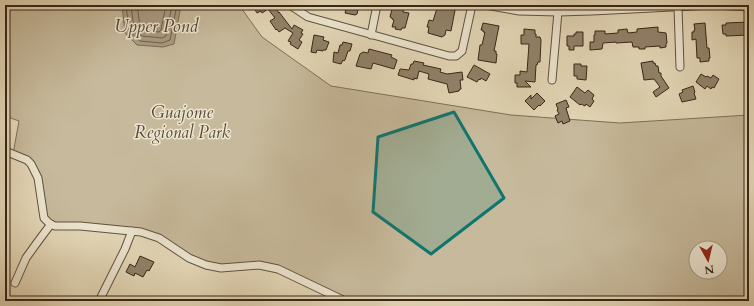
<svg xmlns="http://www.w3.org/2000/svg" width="754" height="306" font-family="Cardo,serif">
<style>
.green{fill:#c7ba9c;stroke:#7f7058;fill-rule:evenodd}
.water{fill:#a99b81;stroke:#7b6c56}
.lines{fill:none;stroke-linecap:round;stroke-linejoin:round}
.shore{stroke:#70604b;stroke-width:1}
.building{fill:#91826a;stroke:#372515}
.minor-casing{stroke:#62523e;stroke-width:9}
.minor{stroke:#ede6d1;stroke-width:7}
.marked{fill:#0f766e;fill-opacity:0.2;stroke:#0f766e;stroke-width:3;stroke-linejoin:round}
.labels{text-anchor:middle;stroke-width:3;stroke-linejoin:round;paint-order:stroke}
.park-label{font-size:17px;font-style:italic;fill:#5b4a37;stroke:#ede6d1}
.water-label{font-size:18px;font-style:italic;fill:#594835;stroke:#ede6d1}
</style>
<rect width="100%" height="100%" fill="#e4d8b8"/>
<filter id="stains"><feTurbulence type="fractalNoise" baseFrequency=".005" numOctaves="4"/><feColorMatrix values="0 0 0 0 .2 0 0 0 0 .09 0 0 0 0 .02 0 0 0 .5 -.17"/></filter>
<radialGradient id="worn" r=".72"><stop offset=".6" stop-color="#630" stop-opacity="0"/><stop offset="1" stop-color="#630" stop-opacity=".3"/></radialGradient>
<path class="green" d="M5,5H239L262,37L331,86L511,115L620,123L749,115V301H346L269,267H212L156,237L48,223L35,169L13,154L19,121L5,116ZM696,248H720V272H696Z"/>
<path class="water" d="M122,5H181L174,44L163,47L137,45L125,33Z"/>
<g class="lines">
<g class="shore">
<path d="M126,5L129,31L140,41L162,43L170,40L177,5"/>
<path d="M131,5L134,29L142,36L162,38L166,36L172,5"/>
<path d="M137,5L140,26L144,30L159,32L161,30L166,5"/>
</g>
</g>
<g class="building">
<path d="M252,5H275L274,6L279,13V12L292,29L294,25L303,30L301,33L303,34L299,40L302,42L298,49L290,44L291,42L288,41L293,33L285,28L279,32L277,29L276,30L270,21L275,18L268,9L262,13L261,11L257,13Z"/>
<path d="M347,5H359L357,14L355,15L345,13Z"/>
<path d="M393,5H404L403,12L409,13L405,28H402L401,30L395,29L396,27H392L394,20L392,19V18L390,17Z"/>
<path d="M438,5L448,6L449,5H456L451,31L446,30L445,35L442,37L428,33L429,27H427L429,20L433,21Z"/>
<path d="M749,22V35L726,36V34H723L722,25H726V23Z"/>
<path d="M483,23L499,26L494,51H496V54H497L496,63L478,60L480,45H482L485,32H483V30H481Z"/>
<path d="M705,23L707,48H709L710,58H709V61L700,62V58H697L696,39L692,40V32H694V30H695L694,24Z"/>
<path d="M658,27V32L666,33L667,43L666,44V47L660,48V46L645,47V49H639V47H633L632,42L616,43V42L603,43L602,49L590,50V42H594V35H595V31H605V34L618,33V30L627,29L628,33L637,32V29Z"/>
<path d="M524,29L535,30V34H536V37H540L541,40L540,62H538L537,65H536L535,82L525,81L531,87H517V83H515V75H520V71L527,72L529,44H521V35H524Z"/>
<path d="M576,32H583V46H574V50H569V46H567V36H574V34H576Z"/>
<path d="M314,35L324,37L323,40L329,42L326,50H323V51L317,50L316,53L311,52Z"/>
<path d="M343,42L352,44L350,51H348L345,60L344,61L343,60L341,64L333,62L334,52L338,53L340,45H342Z"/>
<path d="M369,49L392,55L391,57L397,60L394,69L373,63L371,69L356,66L360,54L363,52L368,53Z"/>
<path d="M414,61L424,63L423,65L441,69L440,72L447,74L462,72L463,80H460L461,89L459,90V91L449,93L447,84L428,79L429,74L419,71L417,79L414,78V80L398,75L400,69L409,70L411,64H413Z"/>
<path d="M653,61V63H655L656,66H658L659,73H661V76L669,88L656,97L653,92L660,87L654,79L644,80L641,63Z"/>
<path d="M574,64H581V66H587L586,80L577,79V76H574Z"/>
<path d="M474,65L490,74L486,81L481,78L480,80L479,79L477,82L467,77Z"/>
<path d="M701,74L706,77L707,76L711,78L713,75L719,79L714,88L712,87L711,89L707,86L705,89L696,82Z"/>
<path d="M693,86L695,92L694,93L696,99L682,102L679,94L683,92L682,90Z"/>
<path d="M577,87L585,93L588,90L594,95L592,99L594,101L590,107L586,104L585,106L581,104L580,105L570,97Z"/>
<path d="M537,93L545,101L540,106L539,105L534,110L525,101L531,95V99Z"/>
<path d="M566,100L569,107L566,108L570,121L563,124L562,121L558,123L555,116L559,114L557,110L558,109L556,104Z"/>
<path d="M140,256L154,262L149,271L147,270L143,277L135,273L134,276L126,272L130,264L135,267Z"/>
</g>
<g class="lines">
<g class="minor-casing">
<g id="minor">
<path d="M290,5L308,17L449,56H456L462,51L472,5"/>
<path d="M486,5L519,11L558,12L592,11L712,5"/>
<path d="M715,5L749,7"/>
<path d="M678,7L680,67"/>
<path d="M371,35L377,5"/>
<path d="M552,80L558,12"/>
<path d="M5,151L27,160L31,164L38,178L44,218L50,224L55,226H80L141,232L159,238L189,258L206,265L221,268L259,265L278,269L345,301"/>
<path d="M15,283L26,258L39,240L51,224"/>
<path d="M99,301L125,249L132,231"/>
</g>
</g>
<use href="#minor" class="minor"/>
</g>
<path class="marked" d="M454,112L504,198L431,254L373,212L378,137Z"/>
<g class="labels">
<g class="park-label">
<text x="182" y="118">Guajome<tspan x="182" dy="20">Regional Park</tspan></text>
</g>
<g class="water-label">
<text x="156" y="32">Upper Pond</text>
</g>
</g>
<rect width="754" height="306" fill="none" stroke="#e4d8b8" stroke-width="20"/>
<rect x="6" y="6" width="742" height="294" fill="none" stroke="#372515" stroke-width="2"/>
<rect x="10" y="10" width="734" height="286" fill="none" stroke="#372515"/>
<g transform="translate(708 260) rotate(172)"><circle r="19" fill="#ede6d1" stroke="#a49986"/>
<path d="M0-3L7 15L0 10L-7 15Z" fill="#8f2418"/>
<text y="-6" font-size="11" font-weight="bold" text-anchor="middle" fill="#372515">N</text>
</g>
<rect width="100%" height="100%" filter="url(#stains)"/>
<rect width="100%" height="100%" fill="url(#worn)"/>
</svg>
